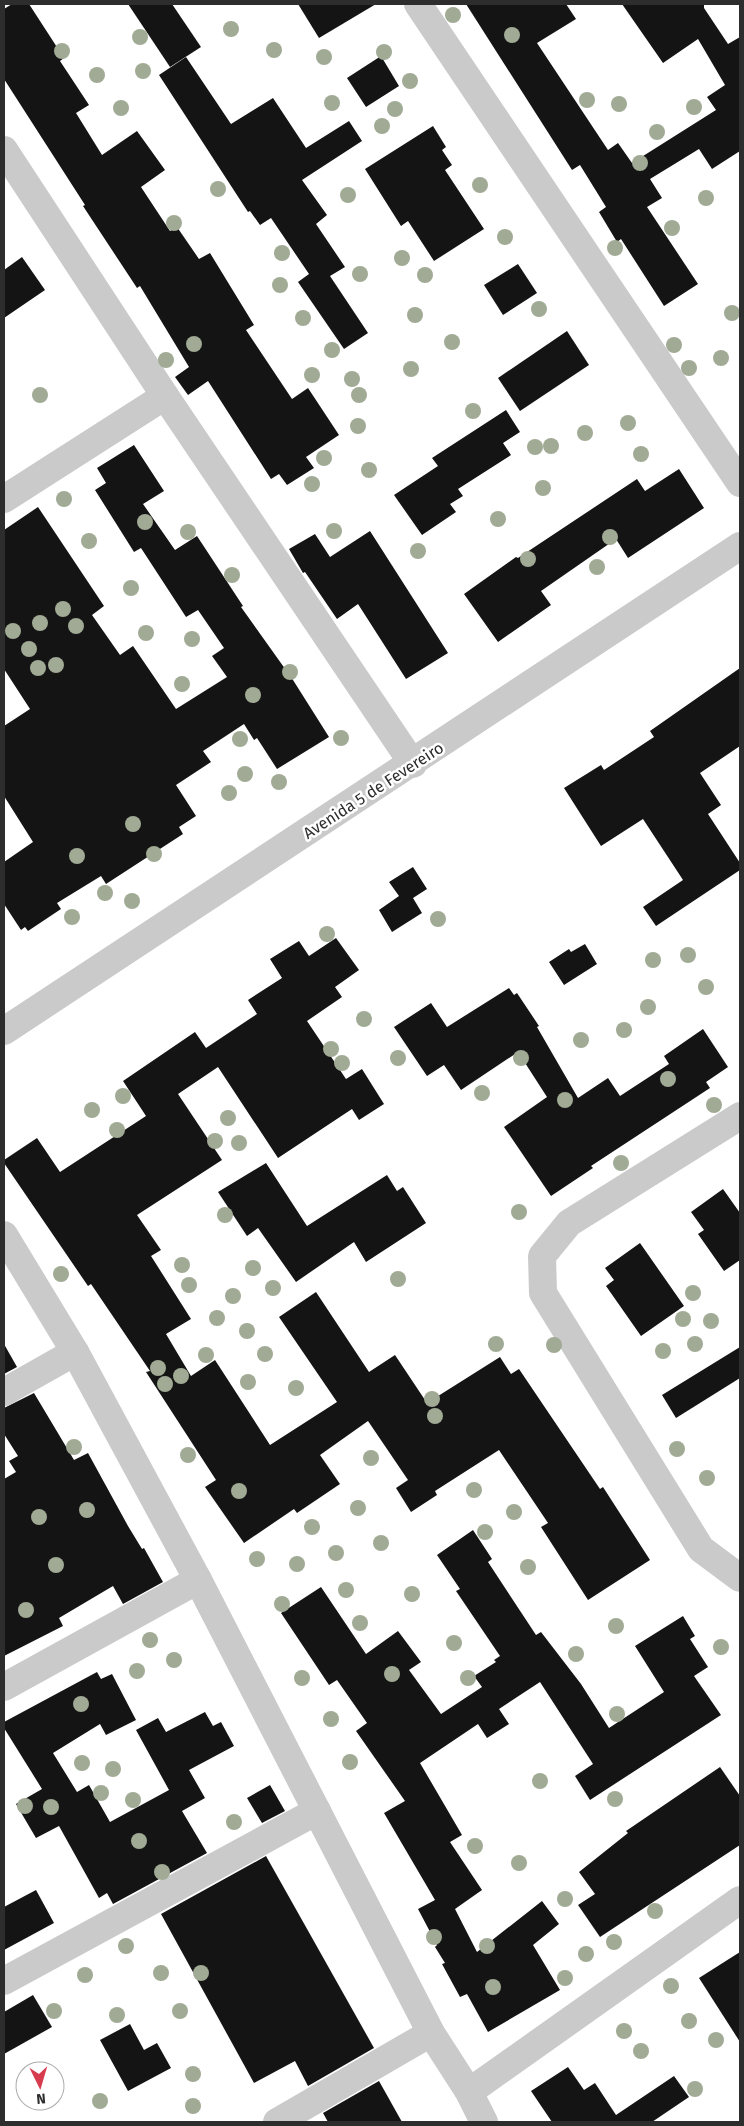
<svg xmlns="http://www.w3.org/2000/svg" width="744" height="2126" font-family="'Fira Sans',sans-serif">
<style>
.building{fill:#141414}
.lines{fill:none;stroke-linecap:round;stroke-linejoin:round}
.minor{stroke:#cacaca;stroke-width:28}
.tree{fill:#a0aa95}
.labels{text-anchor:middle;stroke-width:5;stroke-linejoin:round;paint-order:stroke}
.street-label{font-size:16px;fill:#2d2d2d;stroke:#fff}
</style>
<rect width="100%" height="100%" fill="#fff"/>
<g class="building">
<path d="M12,4H29L64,58L60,61L89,105L76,113L102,155L137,131L165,170L141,187L170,231L177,227L199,259L210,253L254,325L246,330L292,399L308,388L339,435L306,457L314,468L287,485L279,474L271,479L208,381L188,395L175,377L189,367L140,286L137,288L83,206L85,205L4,79V9Z"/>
<path d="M128,4H172L201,47L170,67Z"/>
<path d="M298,4H376L319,38Z"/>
<path d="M466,4H566L576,19L537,43L608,150L618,143L632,163L716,110L707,97L725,85L698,39L663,63L622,4H704V8L728,44L740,37V151L712,169L699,149L650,179L662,198L647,207L698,284L664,306L621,239L617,242L599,212L606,207L580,165L572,170Z"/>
<path d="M381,56L399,86L366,107L347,78Z"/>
<path d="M186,57L231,124L273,98L306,148L349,121L362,141L302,180L327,215L316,224L345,267L330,276L368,333L344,349L298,282L309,274L271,218L260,225L250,211L248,212L159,75Z"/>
<path d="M433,126L446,147L442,150L452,165L445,170L484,229L434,261L408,221L401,226L365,169Z"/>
<path d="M22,257L45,290L4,318V270Z"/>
<path d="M518,264L537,293L503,315L484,285Z"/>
<path d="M567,331L589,365L520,411L498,378Z"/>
<path d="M506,410L520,432L503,443L511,455L458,489L463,496L450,504L456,512L422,535L394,495L438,466L432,458Z"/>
<path d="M134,445L164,491L143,504L175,550L197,536L243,606L241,607L293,680L329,737L277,769L257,738L254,740L244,724L203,751L211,762L176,785L196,816L179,827L183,834L106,884L101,876L57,903L61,909L28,931L25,927L21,930L4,904V862L33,842L4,796V726L30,709L4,669V530L38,507L104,606L92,615L120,655L133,646L176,709L227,677L212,656L224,648L198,610L186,617L141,548L134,552L95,490L106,483L97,468Z"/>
<path d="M679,469L704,508L628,558L616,539L541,591L551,605L498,642L464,594L516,557L518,558L637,479L645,491Z"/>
<path d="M370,531L448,653L406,679L358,604L337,619L305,572L303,573L289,549L315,534L330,557Z"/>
<path d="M740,668V746L700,773L721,805L708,814L740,863V870L656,926L643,907L683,880L643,819L601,846L564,788L601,765L604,770L654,737L650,731Z"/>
<path d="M413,867L427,889L413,898L422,913L392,932L379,910L399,896L389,882Z"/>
<path d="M336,938L359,970L335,987L342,997L307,1021L346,1079L362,1069L384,1104L359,1120L352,1109L278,1158L218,1067L178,1094L222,1160L137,1215L161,1250L151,1256L191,1319L166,1334L191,1376L215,1360L270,1445L337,1402L279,1317L316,1292L369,1372L395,1355L427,1403L500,1357L511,1374L519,1369L600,1489L603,1487L650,1560L588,1600L541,1527L548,1523L499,1450L435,1491L437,1495L411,1512L396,1488L408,1480L368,1421L320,1455L340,1484L297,1513L294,1509L244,1543L205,1487L216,1480L146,1372L150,1371L91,1284L88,1286L4,1163V1160L37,1138L60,1172L146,1116L123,1081L195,1032L206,1048L257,1014L248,1000L282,978L270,959L299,941L309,956Z"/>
<path d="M585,944L597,964L564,985L549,962L569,949L571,952Z"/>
<path d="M509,988L514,995L517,993L539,1026L537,1027L578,1098L608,1078L620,1096L669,1064L664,1056L703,1029L728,1067L706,1082L710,1088L591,1166L593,1168L551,1196L504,1127L547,1097L518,1052L461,1090L444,1065L427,1076L394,1027L431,1003L447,1027Z"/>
<path d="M266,1163L307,1226L387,1175L397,1191L403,1187L426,1223L366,1262L354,1242L296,1282L258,1228L247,1236L218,1192Z"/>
<path d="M723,1189L740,1213V1260L724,1271L698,1234L704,1230L691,1212Z"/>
<path d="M640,1243L684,1306L641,1336L606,1286L614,1280L605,1268Z"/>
<path d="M4,1344L17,1367L4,1374Z"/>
<path d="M740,1347V1378L676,1418L662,1395Z"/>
<path d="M34,1393L74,1460L88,1453L128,1526L142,1549L144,1548L163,1582L123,1604L113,1586L59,1618L63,1626L4,1656V1479L16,1472L9,1461L18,1456L4,1434V1408Z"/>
<path d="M473,1530L492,1559L488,1562L536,1635L541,1632L581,1684L609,1728L664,1692L635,1646L683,1616L695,1636L690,1639L708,1667L694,1676L721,1715L590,1800L575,1776L593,1764L540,1682L499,1709L509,1724L487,1738L478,1724L420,1763L462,1835L450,1842L482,1890L455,1909L477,1952L542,1901L559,1924L533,1945L560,1990L488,2032L467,1994L460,1997L442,1964L445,1963L435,1947L437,1945L418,1909L435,1900L384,1813L405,1801L356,1731L367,1723L337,1680L329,1685L281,1613L321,1587L366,1654L398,1631L421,1662L409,1670L441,1714L482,1687L474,1676L496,1662L494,1660L500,1656L456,1591L460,1589L437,1555Z"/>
<path d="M97,1672L101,1679L112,1674L136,1720L106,1735L100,1724L53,1753L77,1792L89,1785L110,1822L169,1790L136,1730L158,1718L166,1732L205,1712L213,1726L221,1722L234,1746L189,1770L205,1798L182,1811L207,1853L113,1904L107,1893L99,1898L59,1826L36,1838L16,1804L42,1789L4,1728V1722Z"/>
<path d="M720,1767L740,1796V1845L600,1937L578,1905L595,1894L579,1872L628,1833L626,1831Z"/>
<path d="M270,1785L285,1811L262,1823L247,1798Z"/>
<path d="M266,1856L374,2048L308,2086L295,2061L254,2083L161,1914Z"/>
<path d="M36,1890L54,1923L4,1950V1907Z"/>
<path d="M740,1952V2042L699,1978Z"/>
<path d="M33,1995L52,2027L4,2054V2012Z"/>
<path d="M130,2024L144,2050L157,2043L171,2068L128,2091L100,2040Z"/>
<path d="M568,2067L584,2090L595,2083L616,2115L674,2076L689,2097L652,2122H552L531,2091Z"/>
<path d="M379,2081L402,2122H328L323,2113Z"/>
</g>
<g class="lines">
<g class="minor">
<path d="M418,4L740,483"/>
<path d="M4,150L165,396L413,764"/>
<path d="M4,499L165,396"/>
<path d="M4,1031L740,546"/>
<path d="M740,1116L569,1223L542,1256L543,1293L701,1549L740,1578"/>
<path d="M4,1235L75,1352L198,1580L431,2033L469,2092L484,2122"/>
<path d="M4,1392L75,1352"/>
<path d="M4,1687L198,1580"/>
<path d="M4,1981L317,1811"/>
<path d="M469,2092L740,1900"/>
<path d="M277,2122L431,2033"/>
</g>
</g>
<g class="tree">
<circle cx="453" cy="15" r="8"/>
<circle cx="231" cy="29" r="8"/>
<circle cx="512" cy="35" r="8"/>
<circle cx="140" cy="37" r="8"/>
<circle cx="274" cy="50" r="8"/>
<circle cx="62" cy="51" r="8"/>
<circle cx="384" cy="52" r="8"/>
<circle cx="324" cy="57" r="8"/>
<circle cx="143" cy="71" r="8"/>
<circle cx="97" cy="75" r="8"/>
<circle cx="410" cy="81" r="8"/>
<circle cx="587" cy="100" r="8"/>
<circle cx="332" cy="103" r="8"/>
<circle cx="619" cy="104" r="8"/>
<circle cx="694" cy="107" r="8"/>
<circle cx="121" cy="108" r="8"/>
<circle cx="395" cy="109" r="8"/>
<circle cx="382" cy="126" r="8"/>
<circle cx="657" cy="132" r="8"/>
<circle cx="640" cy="163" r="8"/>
<circle cx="480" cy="185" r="8"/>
<circle cx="218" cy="189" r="8"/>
<circle cx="348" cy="195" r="8"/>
<circle cx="706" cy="198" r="8"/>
<circle cx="174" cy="223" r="8"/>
<circle cx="672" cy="228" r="8"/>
<circle cx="505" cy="237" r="8"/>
<circle cx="615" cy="248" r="8"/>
<circle cx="282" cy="253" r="8"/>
<circle cx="402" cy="258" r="8"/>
<circle cx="360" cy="274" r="8"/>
<circle cx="425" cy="275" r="8"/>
<circle cx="280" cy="285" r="8"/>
<circle cx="539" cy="309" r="8"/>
<circle cx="732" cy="313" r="8"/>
<circle cx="415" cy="315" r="8"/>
<circle cx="303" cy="318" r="8"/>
<circle cx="452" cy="342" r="8"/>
<circle cx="194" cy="344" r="8"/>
<circle cx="674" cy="345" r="8"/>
<circle cx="332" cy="350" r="8"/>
<circle cx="721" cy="358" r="8"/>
<circle cx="166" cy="360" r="8"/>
<circle cx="689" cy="368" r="8"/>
<circle cx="411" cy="369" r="8"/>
<circle cx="312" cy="375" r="8"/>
<circle cx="352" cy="379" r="8"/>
<circle cx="40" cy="395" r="8"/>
<circle cx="359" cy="395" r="8"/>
<circle cx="473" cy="411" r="8"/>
<circle cx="628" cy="423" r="8"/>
<circle cx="358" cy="426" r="8"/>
<circle cx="585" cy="433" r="8"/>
<circle cx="551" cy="446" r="8"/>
<circle cx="535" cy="447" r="8"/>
<circle cx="641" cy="454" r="8"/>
<circle cx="324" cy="458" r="8"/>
<circle cx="369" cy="470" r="8"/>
<circle cx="312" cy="484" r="8"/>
<circle cx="543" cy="488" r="8"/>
<circle cx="64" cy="499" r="8"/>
<circle cx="498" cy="519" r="8"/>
<circle cx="145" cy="522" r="8"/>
<circle cx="334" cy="531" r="8"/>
<circle cx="188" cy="532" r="8"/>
<circle cx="610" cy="537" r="8"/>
<circle cx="89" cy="541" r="8"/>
<circle cx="418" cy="551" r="8"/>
<circle cx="528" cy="559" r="8"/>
<circle cx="597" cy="567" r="8"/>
<circle cx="232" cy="575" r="8"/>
<circle cx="131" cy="588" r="8"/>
<circle cx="63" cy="609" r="8"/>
<circle cx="40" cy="623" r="8"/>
<circle cx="76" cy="626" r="8"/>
<circle cx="13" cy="631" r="8"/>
<circle cx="146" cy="633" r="8"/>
<circle cx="192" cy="639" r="8"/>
<circle cx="29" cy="649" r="8"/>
<circle cx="56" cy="665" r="8"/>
<circle cx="38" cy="668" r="8"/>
<circle cx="290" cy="672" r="8"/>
<circle cx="182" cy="684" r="8"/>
<circle cx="253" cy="695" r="8"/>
<circle cx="341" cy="738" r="8"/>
<circle cx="240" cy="739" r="8"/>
<circle cx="245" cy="774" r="8"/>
<circle cx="279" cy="782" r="8"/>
<circle cx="229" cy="793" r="8"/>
<circle cx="133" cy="824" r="8"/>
<circle cx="154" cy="854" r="8"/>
<circle cx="77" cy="856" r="8"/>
<circle cx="105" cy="893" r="8"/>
<circle cx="132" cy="901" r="8"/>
<circle cx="72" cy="917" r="8"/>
<circle cx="438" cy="919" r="8"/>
<circle cx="327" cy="934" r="8"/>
<circle cx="688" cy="955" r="8"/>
<circle cx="653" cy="960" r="8"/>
<circle cx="706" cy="987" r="8"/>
<circle cx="648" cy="1007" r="8"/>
<circle cx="364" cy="1019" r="8"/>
<circle cx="624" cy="1030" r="8"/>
<circle cx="581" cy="1040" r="8"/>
<circle cx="331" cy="1049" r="8"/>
<circle cx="398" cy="1058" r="8"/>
<circle cx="521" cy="1058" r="8"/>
<circle cx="342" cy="1063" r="8"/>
<circle cx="668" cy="1079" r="8"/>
<circle cx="482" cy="1093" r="8"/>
<circle cx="123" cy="1096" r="8"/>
<circle cx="565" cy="1100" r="8"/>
<circle cx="714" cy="1105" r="8"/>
<circle cx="92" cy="1110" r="8"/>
<circle cx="228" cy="1118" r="8"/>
<circle cx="117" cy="1130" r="8"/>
<circle cx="215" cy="1141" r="8"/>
<circle cx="239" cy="1143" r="8"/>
<circle cx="621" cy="1163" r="8"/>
<circle cx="519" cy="1212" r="8"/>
<circle cx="225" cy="1215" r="8"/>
<circle cx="182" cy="1265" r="8"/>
<circle cx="253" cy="1268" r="8"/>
<circle cx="61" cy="1274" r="8"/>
<circle cx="398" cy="1279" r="8"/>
<circle cx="189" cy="1285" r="8"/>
<circle cx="273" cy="1288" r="8"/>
<circle cx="693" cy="1293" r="8"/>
<circle cx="233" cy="1296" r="8"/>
<circle cx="217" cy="1318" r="8"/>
<circle cx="683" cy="1319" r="8"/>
<circle cx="711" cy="1321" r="8"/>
<circle cx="247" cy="1331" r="8"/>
<circle cx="496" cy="1344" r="8"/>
<circle cx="695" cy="1344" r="8"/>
<circle cx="554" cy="1345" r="8"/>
<circle cx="663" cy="1351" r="8"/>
<circle cx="265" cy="1354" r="8"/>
<circle cx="206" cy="1355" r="8"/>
<circle cx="158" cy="1368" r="8"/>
<circle cx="181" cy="1376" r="8"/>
<circle cx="248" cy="1382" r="8"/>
<circle cx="165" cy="1384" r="8"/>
<circle cx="296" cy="1388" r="8"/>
<circle cx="432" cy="1399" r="8"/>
<circle cx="435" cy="1416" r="8"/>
<circle cx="74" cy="1447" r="8"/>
<circle cx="677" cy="1449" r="8"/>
<circle cx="188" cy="1455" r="8"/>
<circle cx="371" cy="1458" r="8"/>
<circle cx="707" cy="1478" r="8"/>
<circle cx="474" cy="1490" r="8"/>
<circle cx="239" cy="1491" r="8"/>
<circle cx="358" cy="1508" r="8"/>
<circle cx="87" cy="1510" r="8"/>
<circle cx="514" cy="1512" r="8"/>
<circle cx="39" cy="1517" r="8"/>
<circle cx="312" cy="1527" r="8"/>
<circle cx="485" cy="1532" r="8"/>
<circle cx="381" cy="1543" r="8"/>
<circle cx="336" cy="1553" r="8"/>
<circle cx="257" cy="1559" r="8"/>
<circle cx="297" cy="1564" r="8"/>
<circle cx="56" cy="1565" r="8"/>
<circle cx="528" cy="1567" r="8"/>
<circle cx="346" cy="1590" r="8"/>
<circle cx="412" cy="1594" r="8"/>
<circle cx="282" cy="1604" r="8"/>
<circle cx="26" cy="1610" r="8"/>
<circle cx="360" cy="1623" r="8"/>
<circle cx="616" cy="1626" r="8"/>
<circle cx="150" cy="1640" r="8"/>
<circle cx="454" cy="1643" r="8"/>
<circle cx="721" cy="1647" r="8"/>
<circle cx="576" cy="1654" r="8"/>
<circle cx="174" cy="1660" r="8"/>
<circle cx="137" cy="1671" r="8"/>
<circle cx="392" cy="1674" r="8"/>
<circle cx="302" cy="1678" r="8"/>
<circle cx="468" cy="1678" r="8"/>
<circle cx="81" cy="1704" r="8"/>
<circle cx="617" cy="1714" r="8"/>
<circle cx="331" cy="1719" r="8"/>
<circle cx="350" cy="1762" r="8"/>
<circle cx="82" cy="1763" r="8"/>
<circle cx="113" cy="1769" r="8"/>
<circle cx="540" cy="1781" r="8"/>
<circle cx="101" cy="1793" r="8"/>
<circle cx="615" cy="1799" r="8"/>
<circle cx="133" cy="1800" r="8"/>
<circle cx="25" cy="1806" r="8"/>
<circle cx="51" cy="1807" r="8"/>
<circle cx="234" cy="1822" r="8"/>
<circle cx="139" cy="1841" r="8"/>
<circle cx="475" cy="1846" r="8"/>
<circle cx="519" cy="1863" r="8"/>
<circle cx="162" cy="1872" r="8"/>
<circle cx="565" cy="1899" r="8"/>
<circle cx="655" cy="1911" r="8"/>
<circle cx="434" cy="1937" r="8"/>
<circle cx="614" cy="1942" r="8"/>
<circle cx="126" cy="1946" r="8"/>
<circle cx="487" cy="1946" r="8"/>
<circle cx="586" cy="1954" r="8"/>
<circle cx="161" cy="1973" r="8"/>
<circle cx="201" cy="1973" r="8"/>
<circle cx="85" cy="1975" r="8"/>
<circle cx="565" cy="1978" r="8"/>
<circle cx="671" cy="1986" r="8"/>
<circle cx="493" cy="1987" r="8"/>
<circle cx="54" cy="2011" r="8"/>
<circle cx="180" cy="2011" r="8"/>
<circle cx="117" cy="2015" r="8"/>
<circle cx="689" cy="2021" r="8"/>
<circle cx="624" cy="2031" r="8"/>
<circle cx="716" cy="2040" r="8"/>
<circle cx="641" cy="2051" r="8"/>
<circle cx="193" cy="2074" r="8"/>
<circle cx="695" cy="2089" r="8"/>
<circle cx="100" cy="2101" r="8"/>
<circle cx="193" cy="2106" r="8"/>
</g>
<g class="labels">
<g class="street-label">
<text transform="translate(373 790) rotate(-33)" y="6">Avenida 5 de Fevereiro</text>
</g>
</g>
<rect width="744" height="2126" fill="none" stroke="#2d2d2d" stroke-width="10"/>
<g transform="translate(40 2086) rotate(175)"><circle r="24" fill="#ffffff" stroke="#ababab"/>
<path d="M0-4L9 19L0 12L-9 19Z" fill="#d73b4e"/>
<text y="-8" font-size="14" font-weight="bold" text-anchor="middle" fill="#2d2d2d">N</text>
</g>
</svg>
